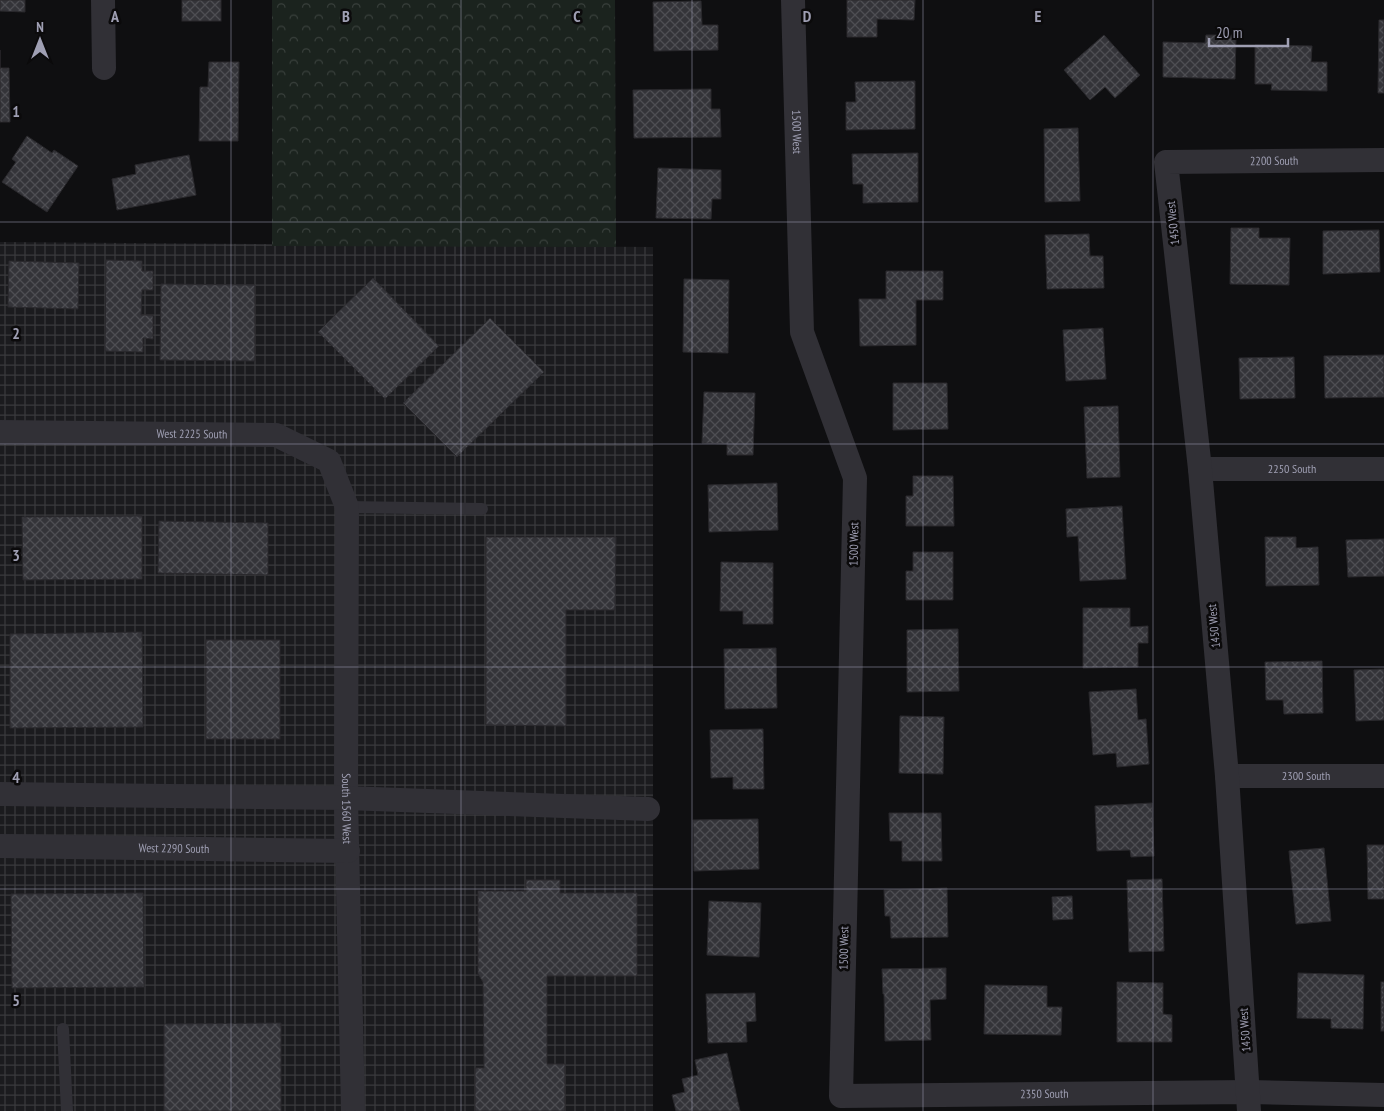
<svg xmlns="http://www.w3.org/2000/svg" width="1384" height="1111" font-family="'PT Sans Narrow',sans-serif">
<style>
.industrial{fill:url(#industrial-grid)}
.forest{fill:url(#forest-crowns)}
.building{fill:url(#building-cross-hatch);stroke:#2a292d}
.lines{fill:none;stroke-linecap:round;stroke-linejoin:round}
.service{stroke:#313036;stroke-width:12}
.minor{stroke:#313036;stroke-width:24}
.grid{fill:none;stroke:#9f9fb3;stroke-width:1;stroke-opacity:0.55}
.labels{text-anchor:middle;stroke-width:5;stroke-linejoin:round;paint-order:stroke}
.street-label{font-size:12px;fill:#9f9fb3;stroke:#0b0a0b}
.grid-label{font-size:16px;text-anchor:middle;font-weight:bold;fill:#9f9fb3;stroke:#0b0a0b;stroke-width:5;stroke-linejoin:round;paint-order:stroke}
</style>
<defs>
<pattern id="industrial-grid" width="8" height="8" patternUnits="userSpaceOnUse" patternTransform="scale(1.25)"><rect width="8" height="8" fill="#1b1b1e"/><path d="M0 4h8M4 0v8" fill="none" stroke="#39393c"/></pattern>
<pattern id="forest-crowns" width="20" height="18" patternUnits="userSpaceOnUse" patternTransform="scale(1.25)"><rect width="20" height="18" fill="#1b231e"/><path d="M2 6a3 3 0 1 1 6 0M12 15a3 3 0 1 1 6 0" fill="none" stroke="#39403c"/></pattern>
<pattern id="building-cross-hatch" width="8" height="8" patternUnits="userSpaceOnUse" patternTransform="scale(1.25)"><rect width="8" height="8" fill="#343439"/><path d="M0 0l8 8M0 8l8-8" fill="none" stroke="#4e4e53"/></pattern>
</defs>
<rect width="100%" height="100%" fill="#0f0f11"/>
<path class="industrial" d="M0,242L653,247V1111H0Z"/>
<path class="forest" d="M272,0H615L616,247L272,246Z"/>
<g class="building">
<path d="M0,0H25V12L0,11Z"/>
<rect x="182" y="0" width="39" height="21"/>
<path d="M847,0H915L914,20L877,19V37H847Z"/>
<path d="M701,1L702,25H718V50L654,51L653,2Z"/>
<path d="M1379,20H1384V93H1378Z"/>
<path d="M1104,35L1140,75L1115,98L1105,87L1090,100L1064,70Z"/>
<path d="M1206,35H1236L1235,79L1163,77V42L1205,43Z"/>
<path d="M1255,45L1312,46L1311,62H1327V91L1271,90L1272,84H1255Z"/>
<path d="M0,50V68H9L10,122H0Z"/>
<path d="M209,62H239L238,141H199L200,87H208Z"/>
<path d="M915,81V129L846,130V102H856L855,82Z"/>
<path d="M711,89V109H720L721,137L634,138L633,90Z"/>
<path d="M1078,128L1080,201L1045,202L1044,129Z"/>
<path d="M27,136L52,153L54,150L78,166L47,212L2,182L16,162L12,159Z"/>
<path d="M918,153V202L863,203V184H853L852,154Z"/>
<path d="M189,155L196,195L117,210L112,179L136,174L135,165Z"/>
<path d="M658,168L721,170V199H712L711,219L656,218Z"/>
<path d="M1231,228H1259V238H1290L1289,285L1230,284Z"/>
<path d="M1379,230L1380,272L1323,274V231Z"/>
<path d="M1089,234L1090,256H1103L1104,288L1047,289L1045,235Z"/>
<path d="M106,260L142,261V271H153V290H142L141,315H153V339L143,338V352L105,351Z"/>
<path d="M9,261L79,263L78,309L8,307Z"/>
<path d="M886,271H943V300H916V345L860,346L859,299H886Z"/>
<path d="M373,278L439,346L385,399L318,332Z"/>
<path d="M684,279L729,280L728,353L683,352Z"/>
<path d="M161,284L255,285V361L160,360Z"/>
<path d="M490,318L544,372L457,457L403,403Z"/>
<path d="M1103,328L1106,379L1066,381L1063,330Z"/>
<path d="M1384,355V397L1325,398L1324,356Z"/>
<path d="M1294,357L1295,398L1240,399L1239,358Z"/>
<path d="M893,383H947L948,429L893,430Z"/>
<path d="M704,392L755,393L753,455H727V444L702,443Z"/>
<path d="M1118,406L1120,477L1087,478L1084,407Z"/>
<path d="M913,476H953L954,526H906V496H913Z"/>
<path d="M777,483L778,530L709,532L708,485Z"/>
<path d="M1122,506L1126,579L1080,581L1078,536L1067,537L1066,509Z"/>
<path d="M142,516V579L23,580L22,517Z"/>
<path d="M159,521L268,523V575L158,573Z"/>
<path d="M486,537H616L615,610H566V726L486,725Z"/>
<path d="M1265,537H1296V548L1318,547L1319,585L1266,586Z"/>
<path d="M1384,539V576L1348,577L1346,540Z"/>
<path d="M913,552H953V600H906V571H913Z"/>
<path d="M721,562L773,563V624H743V611H720Z"/>
<path d="M1083,608H1130V627L1148,626V643H1138V667L1083,668Z"/>
<path d="M958,629L959,691L907,692V630Z"/>
<path d="M142,632L143,727L10,728V634Z"/>
<rect x="206" y="640" width="74" height="99"/>
<path d="M776,648L777,708L725,709L724,649Z"/>
<path d="M1322,661L1323,713L1284,714L1283,700H1266L1265,662Z"/>
<path d="M1384,669V720L1356,721L1354,670Z"/>
<path d="M1136,689L1138,720L1146,719L1149,764L1117,767L1116,753L1093,755L1089,692Z"/>
<path d="M900,716L944,717L943,774L899,773Z"/>
<path d="M763,729L764,789H733V777L711,778L710,730Z"/>
<path d="M1152,803L1154,856L1131,857L1130,850L1097,851L1095,806Z"/>
<path d="M889,813H941L942,861H902V841H890Z"/>
<path d="M758,819L759,869L694,871L693,820Z"/>
<path d="M1367,845H1384V899H1368Z"/>
<path d="M1324,848L1331,921L1296,924L1289,851Z"/>
<path d="M1162,879L1164,951L1129,952L1127,880Z"/>
<path d="M526,880H560V893H637V976H547V1064H565V1111H475V1068H484L483,982L478,974V891H526Z"/>
<path d="M947,888L948,937L891,938L890,916H885L884,890Z"/>
<path d="M143,893L144,987L12,988L11,894Z"/>
<path d="M1072,896L1073,919L1053,920L1052,897Z"/>
<path d="M709,901L761,903L759,957L707,955Z"/>
<path d="M946,968V999L930,1000L931,1040L885,1041L884,994H883L882,969Z"/>
<path d="M1298,973L1364,975L1363,1029L1331,1028V1019L1297,1018Z"/>
<path d="M1117,982L1163,983V1014L1172,1015V1042H1117Z"/>
<rect x="1381" y="982" width="3" height="49"/>
<path d="M985,985L1047,986V1007H1062L1061,1035L984,1034Z"/>
<path d="M755,993L756,1021L746,1022L747,1042L708,1043L706,994Z"/>
<path d="M281,1023V1111H164V1024Z"/>
<path d="M727,1053L740,1111H676L672,1095L685,1092L682,1079L698,1075L695,1060Z"/>
</g>
<g class="lines">
<g class="service">
<path d="M347,507L482,509"/>
<path d="M63,1029L67,1111"/>
</g>
<g class="minor">
<path d="M103,0L104,68"/>
<path id="s1" d="M793,0L802,332L855,478L841,1096L1249,1092L1384,1095"/>
<path id="s2" d="M0,432L276,435L329,461L347,507L346,798L353,1111"/>
<path id="s3" d="M1200,469H1384"/>
<path id="s4" d="M1227,776H1384"/>
<path d="M0,794L346,798L648,809"/>
<path id="s5" d="M0,846L348,851"/>
<path id="s6" d="M1249,1111L1227,776L1200,469L1166,162L1384,160"/>
</g>
</g>
<path class="grid" d="M231,0V1111M461,0V1111M692,0V1111M923,0V1111M1153,0V1111M0,222H1384M0,444H1384M0,667H1384M0,889H1384"/>
<g class="labels">
<g class="street-label">
<text dy="4" stroke="none"><textPath href="#s1" startOffset="132">1500 West</textPath></text>
<text dy="4" stroke="none"><textPath href="#s6" startOffset="1061">2200 South</textPath></text>
<text transform="translate(1173 223) rotate(-96)" y="4">1450 West</text>
<text dy="4" stroke="none"><textPath href="#s2" startOffset="192">West 2225 South</textPath></text>
<text dy="4" stroke="none"><textPath href="#s3" startOffset="92">2250 South</textPath></text>
<text transform="translate(854 544) rotate(-89)" y="4">1500 West</text>
<text transform="translate(1214 626) rotate(-95)" y="4">1450 West</text>
<text dy="4" stroke="none"><textPath href="#s4" startOffset="79">2300 South</textPath></text>
<text dy="4" stroke="none"><textPath href="#s2" startOffset="686">South 1560 West</textPath></text>
<text dy="4" stroke="none"><textPath href="#s5" startOffset="174">West 2290 South</textPath></text>
<text transform="translate(844 948) rotate(-89)" y="4">1500 West</text>
<text transform="translate(1245 1030) rotate(-94)" y="4">1450 West</text>
<text dy="4" stroke="none"><textPath href="#s1" startOffset="1309">2350 South</textPath></text>
</g>
</g>
<g class="grid-label">
<text x="115" y="22">A</text>
<text x="346" y="22">B</text>
<text x="577" y="22">C</text>
<text x="807" y="22">D</text>
<text x="1038" y="22">E</text>
<text x="16" y="117">1</text>
<text x="16" y="339">2</text>
<text x="16" y="561">3</text>
<text x="16" y="783">4</text>
<text x="16" y="1006">5</text>
</g>
<g transform="translate(40 40)" stroke="#0b0a0b" stroke-width="4" paint-order="stroke">
<path d="M0-4L9 19L0 12L-9 19Z" fill="#9f9fb3"/>
<text y="-8" font-size="14" font-weight="bold" text-anchor="middle" fill="#9f9fb3">N</text>
</g>
<path d="M1209 38v8h79v-8" fill="none" stroke="#9f9fb3" stroke-width="2.5"/>
<text x="1216" y="38" font-size="15" fill="#9f9fb3" stroke="#0b0a0b" stroke-width="4" paint-order="stroke">20 m</text>
</svg>
